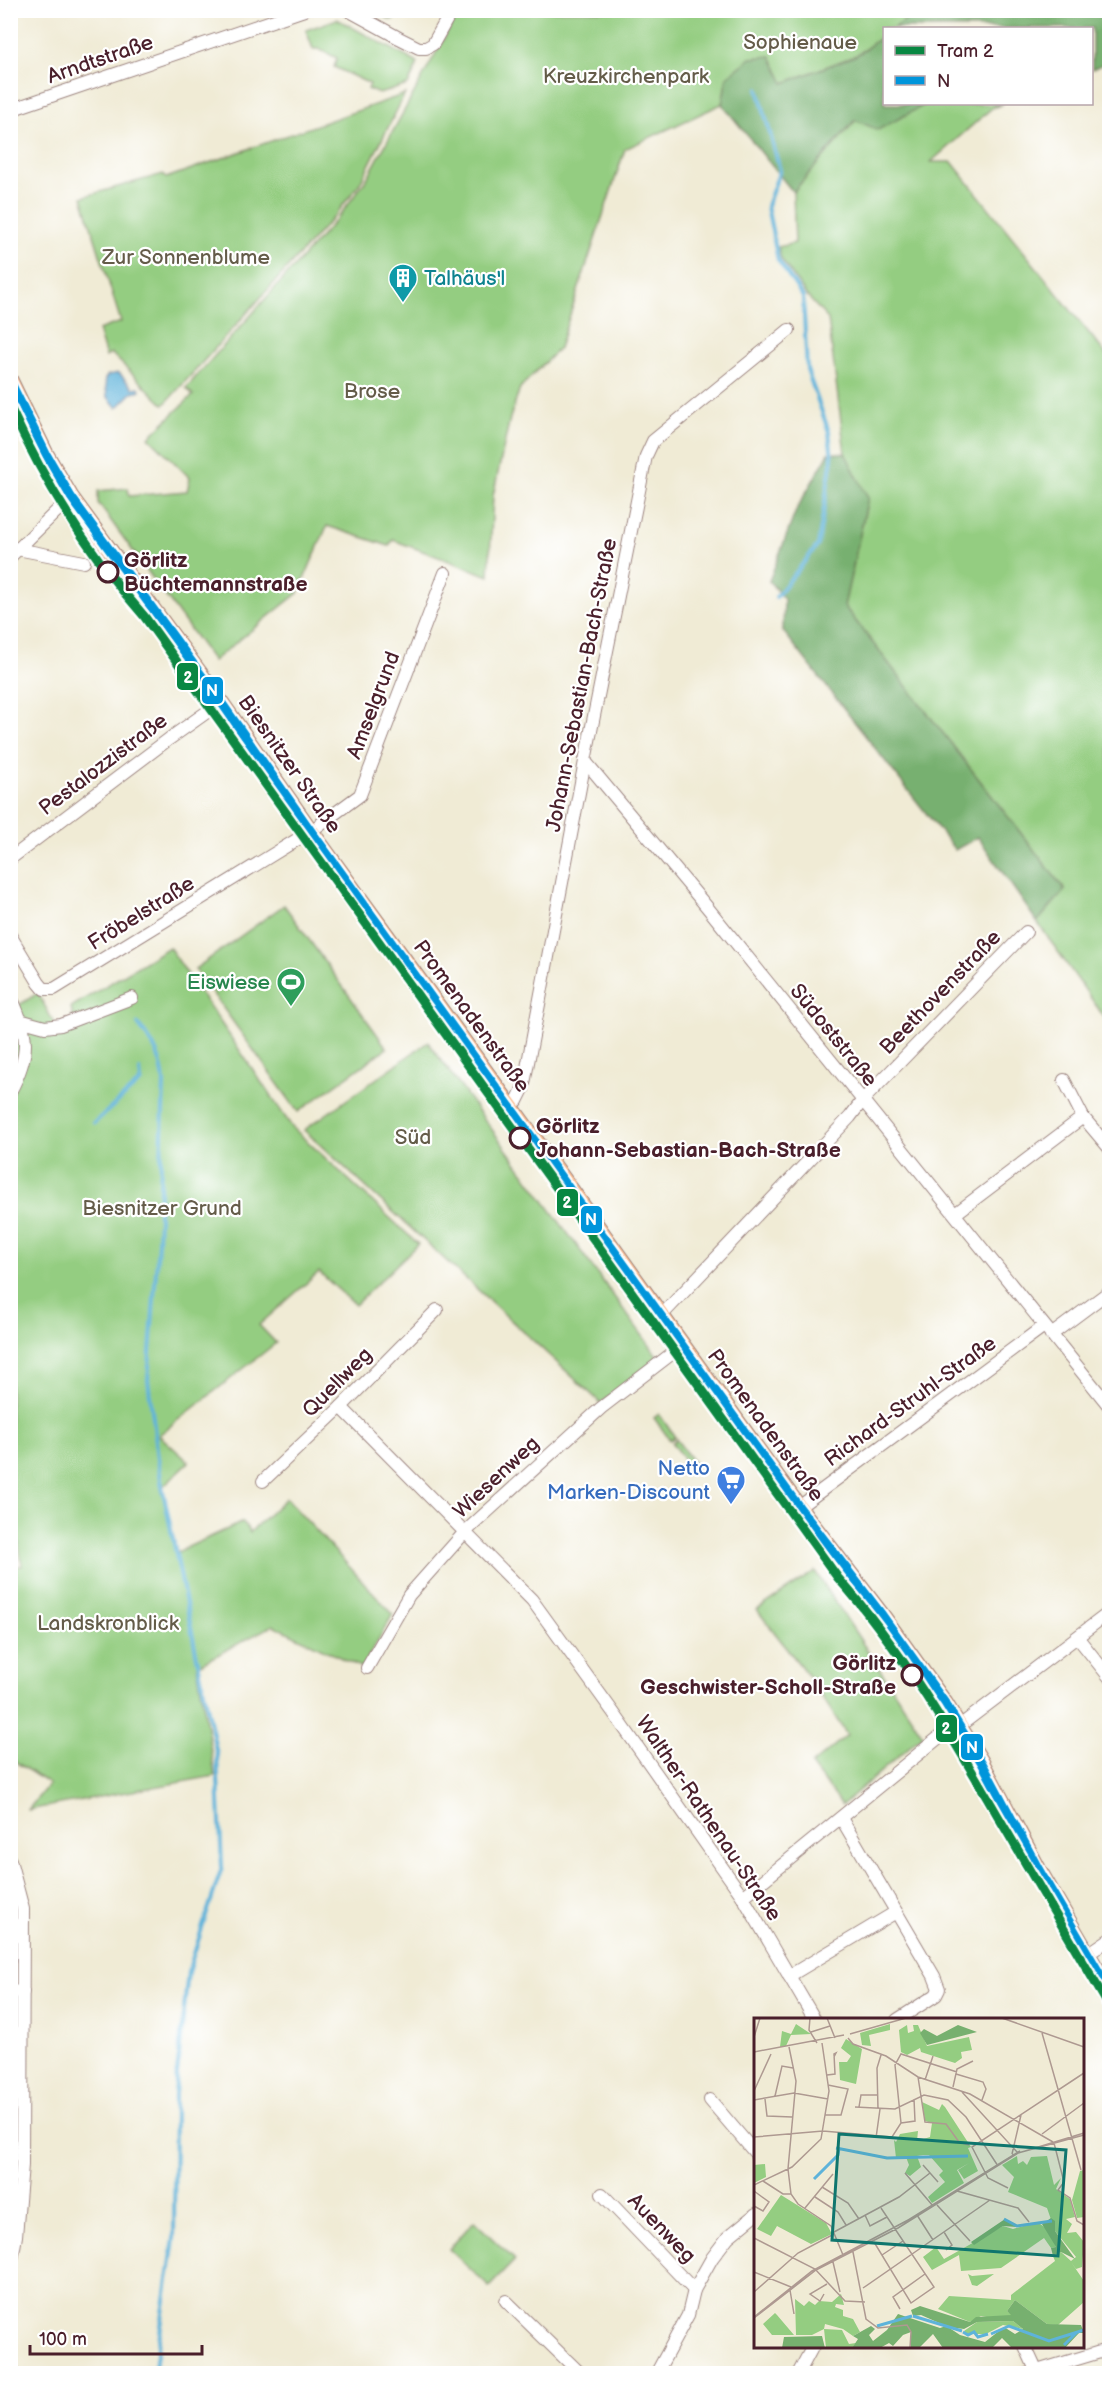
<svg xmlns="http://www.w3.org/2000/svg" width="1120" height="2384" font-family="'Balsamiq Sans',sans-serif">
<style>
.green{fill:#94cd81;stroke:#6f7656;stroke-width:1.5}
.forest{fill:#77b06f;stroke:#60684d;stroke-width:1.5}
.water{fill:#5eb3da;stroke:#546982;stroke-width:1.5}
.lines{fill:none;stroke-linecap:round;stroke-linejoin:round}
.stream{stroke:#5eb3da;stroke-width:4}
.minor-casing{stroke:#9d8580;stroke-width:14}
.major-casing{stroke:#9d8580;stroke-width:17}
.minor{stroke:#fff;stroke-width:12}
.major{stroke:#fbbb8d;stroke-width:15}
.bus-1-casing{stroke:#fff;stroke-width:14}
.bus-1{stroke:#0095db;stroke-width:9}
.tram-1-casing{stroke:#fff;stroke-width:14}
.tram-1{stroke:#088742;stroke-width:9}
.stop-dot{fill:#fff;stroke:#4a1f2b;stroke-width:3}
.labels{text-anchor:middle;stroke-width:4.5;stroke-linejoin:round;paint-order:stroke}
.park-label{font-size:21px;fill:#645c49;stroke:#fff}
.street-label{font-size:21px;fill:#4a1f2b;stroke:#fff}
.culture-label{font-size:21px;fill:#0d838f;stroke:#fff;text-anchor:start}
.stop-label{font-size:21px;font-weight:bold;fill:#4a1f2b;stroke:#fff;text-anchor:start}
.leisure-label{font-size:21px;fill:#27864d;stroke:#fff;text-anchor:end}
.shop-label{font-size:21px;fill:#366cbe;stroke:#fff;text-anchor:end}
.inset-river{fill:none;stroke:#5eb3da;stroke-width:3}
.inset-road{fill:none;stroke:#ae9991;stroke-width:1.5}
.view{fill:#0f766e;fill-opacity:0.15;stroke:#0f766e;stroke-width:3}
.inset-edge{fill:none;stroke:#4a1f2b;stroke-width:3}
.line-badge{stroke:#fff;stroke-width:2}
.badge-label{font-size:16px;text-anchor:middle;font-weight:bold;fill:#fff}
</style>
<rect width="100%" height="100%" fill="#fff"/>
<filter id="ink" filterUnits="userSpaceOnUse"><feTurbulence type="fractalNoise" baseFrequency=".0167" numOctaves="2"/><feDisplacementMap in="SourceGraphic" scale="12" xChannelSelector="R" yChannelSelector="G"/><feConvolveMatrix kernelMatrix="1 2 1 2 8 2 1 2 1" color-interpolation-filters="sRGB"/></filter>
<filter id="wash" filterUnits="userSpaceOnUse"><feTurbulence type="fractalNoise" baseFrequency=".008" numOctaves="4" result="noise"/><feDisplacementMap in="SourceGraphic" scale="24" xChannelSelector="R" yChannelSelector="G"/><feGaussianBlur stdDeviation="1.35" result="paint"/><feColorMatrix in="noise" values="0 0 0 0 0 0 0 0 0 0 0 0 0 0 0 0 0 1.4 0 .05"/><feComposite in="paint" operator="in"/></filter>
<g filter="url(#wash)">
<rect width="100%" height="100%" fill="#f0ebd5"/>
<g class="green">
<path d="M371,11L400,10V11L398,17L391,20Z"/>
<path d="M459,11H919L894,28H884V35L857,55L784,83L727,77L722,104L625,149L559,348L520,388L510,418L493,496L489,576L393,540L389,546L327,526L298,593L213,661L98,503V491L128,488L129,496L187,491L190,478L149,437L193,395L186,388L340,215L366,180Z"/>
<path d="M337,19L418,63L408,85L379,94L368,89L370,84L334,67L337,58L318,49H313L306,30Z"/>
<path d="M405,94L360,183L337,213L164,405L111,353L106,357L98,330L121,322L82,197L163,174L166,178Z"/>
<path d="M926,104H1003L992,108L931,162H952L1109,358V1024L1037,922L1065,890L844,606L868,498L845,453L828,319L806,295L781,259L778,247L795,243L793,192L856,120L912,111Z"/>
<path d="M284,905L387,1048L298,1112L195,969Z"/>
<path d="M169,947L292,1127L418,1244L355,1305L319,1272L259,1325L276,1343L159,1435L189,1462L161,1488L177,1552L243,1522L250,1532L286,1498L393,1614L362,1668L273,1625L197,1666L215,1776L28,1810L49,1784L11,1759L10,1566H22L10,1484L11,1010L38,993L57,1029L74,1022L71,1007Z"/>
<path d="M428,1042L659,1358L601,1403L304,1130Z"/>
<path d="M659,1414L675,1437L670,1440L654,1418Z"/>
<path d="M676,1439L696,1466L695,1470H691L672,1443Z"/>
<path d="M815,1571L923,1735L842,1805L811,1765L847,1735L810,1678L757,1610Z"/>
<path d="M474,2221L515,2260L489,2287L449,2249Z"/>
</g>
<g class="forest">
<path d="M919,10L1097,11L1109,30V62L1092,69V28H894Z"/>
<path d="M884,35V104H926L878,130L855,120L793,192L722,104L727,77L751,58L771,56L784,83L857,55Z"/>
<path d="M829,453H845L868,498L844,606L1065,890L1037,922L978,837L955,850L783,631L784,599L769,581L797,508Z"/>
</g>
<path class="water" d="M119,373L133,388L139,387L140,390L132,393L117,408L107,396L105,379L108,375Z"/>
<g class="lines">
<g class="stream">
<path d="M758,89L780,170L767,206L778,260L803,297L807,370L829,432L832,458L818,545L776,597"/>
<path d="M138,1024C154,1045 161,1055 164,1082L158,1243L148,1380L161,1481L217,1755L222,1867L188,1972L175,2093L174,2239L154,2374"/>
<path d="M94,1123L141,1081L140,1070"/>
</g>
</g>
</g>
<g filter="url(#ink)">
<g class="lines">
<g class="minor-casing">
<g id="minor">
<path d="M348,10L399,38L419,48H426L433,44L452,10"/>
<path d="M10,110L304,10"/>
<path d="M12,548L84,562"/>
<path d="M10,557L71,497"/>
<path d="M585,761L707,907L1110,1407"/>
<path d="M10,859L169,739L221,702"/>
<path d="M10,935L39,983L44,989H54L311,831L360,795L445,573"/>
<path d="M10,995C29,1034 31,1053 10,1092"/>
<path d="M23,1021L45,1027L61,1025L132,998"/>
<path d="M1064,1080L1083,1117"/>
<path d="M511,1106L517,1101L523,1089L585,761L646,456L653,441L789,330"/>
<path d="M955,1214L1083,1117L1110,1149"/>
<path d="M661,1316L850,1117L862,1101L1026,932"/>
<path d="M1051,1335L1110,1291"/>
<path d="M341,1407L532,1600L613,1712L743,1897L815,2020"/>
<path d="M263,1481L341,1407L437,1310"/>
<path d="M799,1507L1044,1326"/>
<path d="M1078,1638L1110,1678"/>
<path d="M367,1668L409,1595L465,1532L601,1408L683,1345"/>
<path d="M841,1818L934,1976L939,1989L936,1995L897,2020"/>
<path d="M10,1860L23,1909L22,2165L16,2236L10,2271"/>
<path d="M743,1897L948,1730L966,1721L1110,1612"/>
<path d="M1088,1954L1110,1939"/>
<path d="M789,1976L896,1912"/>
<path d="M10,1991L23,1992"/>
<path d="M710,2100L756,2154"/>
<path d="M602,2194L694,2290"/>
<path d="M506,2301L581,2374"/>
<path d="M1025,2346L1036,2370"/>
<path d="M10,2350L13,2374"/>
<path d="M656,2374L688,2315L694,2290L712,2258L728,2237L756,2214"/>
<path d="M798,2374L813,2346"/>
<path d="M1027,2374L1110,2349"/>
</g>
</g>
<g class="major-casing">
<path id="major" d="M10,380L46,454L71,497L221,702L311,831L547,1156L799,1507L882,1615L945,1703L982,1763L1039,1870L1110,1992"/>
</g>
<use href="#minor" class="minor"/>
<use href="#major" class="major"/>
<g class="bus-1-casing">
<path id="bus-1" d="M10,381L46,454L71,497L221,702L311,831L799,1507L882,1615L945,1703L982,1763L1039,1870L1110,1991"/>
</g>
<use href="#bus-1" class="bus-1"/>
<g class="tram-1-casing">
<path id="tram-1" d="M10,407C45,484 88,553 144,616L838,1578C904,1652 953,1738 1002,1823C1038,1885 1074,1946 1110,2008"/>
</g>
<use href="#tram-1" class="tram-1"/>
</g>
</g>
<defs>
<g id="building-pin" transform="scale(1.5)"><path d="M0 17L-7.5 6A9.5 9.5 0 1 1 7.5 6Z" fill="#0f9aa8" stroke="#fff"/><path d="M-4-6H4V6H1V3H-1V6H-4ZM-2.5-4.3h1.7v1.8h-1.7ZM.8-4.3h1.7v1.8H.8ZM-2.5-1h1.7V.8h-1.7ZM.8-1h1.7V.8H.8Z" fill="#fff"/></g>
<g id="stadium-pin" transform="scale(1.5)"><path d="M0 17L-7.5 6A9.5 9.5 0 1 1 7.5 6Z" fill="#2e9e5b" stroke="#fff"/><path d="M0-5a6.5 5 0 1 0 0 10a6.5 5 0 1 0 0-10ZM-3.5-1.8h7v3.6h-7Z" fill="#fff"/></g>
<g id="supermarket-pin" transform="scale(1.5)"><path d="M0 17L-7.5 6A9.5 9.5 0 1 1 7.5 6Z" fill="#3f7fe0" stroke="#fff"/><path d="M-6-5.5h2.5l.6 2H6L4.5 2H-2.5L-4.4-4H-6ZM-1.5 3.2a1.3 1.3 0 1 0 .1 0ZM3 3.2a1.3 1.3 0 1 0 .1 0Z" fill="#fff"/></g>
</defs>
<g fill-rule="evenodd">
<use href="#building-pin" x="403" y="278"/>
<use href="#stadium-pin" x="291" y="982"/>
<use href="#supermarket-pin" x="731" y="1480"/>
</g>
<g class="stop-dot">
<circle cx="108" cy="572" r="10"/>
<circle cx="520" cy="1138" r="10"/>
<circle cx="912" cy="1675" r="10"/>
</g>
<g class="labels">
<g class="park-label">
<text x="800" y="49">Sophienaue</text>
<text x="626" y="83">Kreuzkirchenpark</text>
<text x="186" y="264">Zur Sonnenblume</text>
<text x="372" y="398">Brose</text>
<text x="413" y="1144">Süd</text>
<text x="162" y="1215">Biesnitzer Grund</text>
<text x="108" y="1630">Landskronblick</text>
</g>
<g class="street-label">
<text transform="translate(100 59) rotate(-19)" y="7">Arndtstraße</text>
<text transform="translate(581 685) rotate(-79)" y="7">Johann-Sebastian-Bach-Straße</text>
<text transform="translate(373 705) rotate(-69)" y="7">Amselgrund</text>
<text transform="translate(103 764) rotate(-37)" y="7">Pestalozzistraße</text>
<text transform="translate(290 764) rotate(55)" y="7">Biesnitzer Straße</text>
<text transform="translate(141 913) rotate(-32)" y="7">Fröbelstraße</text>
<text transform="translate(940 992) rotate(-46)" y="7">Beethovenstraße</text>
<text transform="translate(472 1016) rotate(54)" y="7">Promenadenstraße</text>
<text transform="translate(834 1035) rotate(51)" y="7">Südoststraße</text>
<text transform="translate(337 1382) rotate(-45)" y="7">Quellweg</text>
<text transform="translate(910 1401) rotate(-36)" y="7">Richard-Struhl-Straße</text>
<text transform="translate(766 1425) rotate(54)" y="7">Promenadenstraße</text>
<text transform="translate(496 1477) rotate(-43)" y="7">Wiesenweg</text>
<text transform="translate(709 1818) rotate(56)" y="7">Walther-Rathenau-Straße</text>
<text transform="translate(662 2228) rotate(46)" y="7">Auenweg</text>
</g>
<g class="culture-label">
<text x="424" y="285">Talhäus'l</text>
</g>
<g class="stop-label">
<text x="124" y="567">Görlitz<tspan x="124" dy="24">Büchtemannstraße</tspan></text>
<text x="536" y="1133">Görlitz<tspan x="536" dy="24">Johann-Sebastian-Bach-Straße</tspan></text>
<text x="896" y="1670" text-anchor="end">Görlitz<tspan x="896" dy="24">Geschwister-Scholl-Straße</tspan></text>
</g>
<g class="leisure-label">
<text x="270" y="989">Eiswiese</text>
</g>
<g class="shop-label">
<text x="710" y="1475">Netto<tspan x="710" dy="24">Marken-Discount</tspan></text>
</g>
</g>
<g transform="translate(754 2018)">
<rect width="330" height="330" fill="#f0ebd5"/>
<path d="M42,6L57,16L37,17L32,28L26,29L28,13L37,16ZM136,6V12L115,17L117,28L108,27L106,15ZM153,7L154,15L160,13L159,7H164L173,28L215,19L218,32L207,34L208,40L201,45L167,34L166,30L153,37L147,34L145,12ZM92,21L108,31L102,66L86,62L85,44H93L97,38L87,30ZM168,84L185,92L188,86L191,89L217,129L214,130L224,153L210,161L204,152L215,145L203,152L210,165L178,185L174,179L191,164L185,157L189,153L175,137H169L163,138L167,149L156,158L151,155L155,147L152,139L142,140L140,122L142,124L146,116L164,113L163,123L176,119L178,105L171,103ZM263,138L264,146L269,143L273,147L277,139L293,138L300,167L307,160L302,171L316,181L321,199L312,201L318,206L313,215L322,214L330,224L328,249L322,251L317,244L330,263V284L304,307L293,306L261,282L253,293L258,297L244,301L227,298L216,304L184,291L195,278L257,282V277L301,243L299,238L307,234L317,243L322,239L301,213L293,190L254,174L260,159L248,147ZM11,146L12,159L0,165V147ZM330,152V199L323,200L318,182L326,153ZM27,177L72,205L78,216L57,226L23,208L17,218L3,211ZM283,204L295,212L302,229L297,230L290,220L247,250L207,253L205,237L178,252L169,239L182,229L190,241L249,208L259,211ZM214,256L218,258L240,256L223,268L218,267ZM87,276L90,287L82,286L81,289L89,292V298L99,301L106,314L99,318L89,311L71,306L70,311L88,312L95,326L102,325L98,330H72L70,311L58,317H42L41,281L50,288L55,283L61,287L65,283L78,284ZM21,295L23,297L40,317H18L9,306ZM259,303L269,311L249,307L232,316H213L210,313L223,304Z" fill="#94cd81"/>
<path d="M204,7L223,14L173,27L166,15L170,11L183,18ZM297,200L301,203V213L321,241L307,234L299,238L297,230L302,229L288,206ZM251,201L263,209L249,208L220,227L217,224ZM261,282L293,306L327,307L330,315H325L311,330H258L248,320L238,330H189L179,316L165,330H157V314L149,317L139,328L135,325L126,330H98L104,321L99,318L117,308L121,311L115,317L119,323L133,312L144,296L186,310L192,308L167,297L159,298L157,292L166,288L216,304L222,299L257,297L253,293ZM259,303L269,311L261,316L250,309L231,324L206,317L194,309L210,311L223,304ZM30,319L68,318L71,330H28Z" fill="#77b06f" fill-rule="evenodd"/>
<path class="inset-river" d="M82,130L133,140L214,138M60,161L84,137L85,130M250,201L263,208L298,203M159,298L208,313M123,308L158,298M209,314L214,317L220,314L224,319L234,316M237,316L255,308L295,323L330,312M310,327L323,314"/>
<path class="inset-road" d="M56,0L55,12L63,25M73,0L81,20M248,0L330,29M57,14L76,8M288,15L327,152M96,16L152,0M0,19L6,0M94,20L99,26L132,38L164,59L216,76L299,124M35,29L42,63L34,151L37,176L44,186L77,208L89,237M0,34L90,17M202,56L229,64L232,71L228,82M73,57L81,56L80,36L82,35L80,39M164,59L171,104L192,106L205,124L215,127M171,62L179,38M199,69L203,51L219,43M0,73L17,36M208,74L264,135M21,78L28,48L39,50M11,81L13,98L38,99M0,82L40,75L74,81M101,89L141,91L170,77L194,82L212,99L244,148M105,89L107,77H123M124,91L123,50L127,37M71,97H87L94,71L74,67M147,105L161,103L160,81M288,116L330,85M0,119L69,113L138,119L147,105L141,47L147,36L203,54M122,120L126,91M300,125L310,164L304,172L316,180L323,203L330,207M258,136L267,97M258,137L330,115M169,147L184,164M151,155L179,188M9,163L29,176H37M0,167L38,149L67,121L75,73L68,25M68,169L94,185L105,201M254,170L234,160L218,129L330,55M0,173L15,184L9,193L0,188M203,173L264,190L275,204M61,179L84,194L92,207M183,187L216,223M51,190L79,156M111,197L116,208L133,199M163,197L179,222M151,204L266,133M80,214L145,179L176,155M190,214L198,227L192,232M0,220L61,251L91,283L111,284M120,224L157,285L180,269L127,190M99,234L112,301L124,310L153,307L157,314L156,330M128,237L149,223M79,244L86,274M0,254L37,269M109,270L236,182M36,272L40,296M0,274L44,235L80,216M70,276L66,283L56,276L73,266M146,291L139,279L171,256M0,299L58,253L156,201M0,300L62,252L144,210L264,135L330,117"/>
<path class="view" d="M85,116L312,132L304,238L78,222Z"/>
<rect width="330" height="330" class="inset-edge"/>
</g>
<g class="line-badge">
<rect x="176" y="662" width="23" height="29" rx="6" fill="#088742"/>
<rect x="201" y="676" width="23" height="29" rx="6" fill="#0095db"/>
<rect x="556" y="1188" width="23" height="29" rx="6" fill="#088742"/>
<rect x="580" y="1205" width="23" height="29" rx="6" fill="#0095db"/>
<rect x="935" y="1714" width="23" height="29" rx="6" fill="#088742"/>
<rect x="960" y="1733" width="24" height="28" rx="6" fill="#0095db"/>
</g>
<g class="badge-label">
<text x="188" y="683">2</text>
<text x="212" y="696">N</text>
<text x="567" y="1208">2</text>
<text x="591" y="1225">N</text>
<text x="946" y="1734">2</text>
<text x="972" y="1753">N</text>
</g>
<rect width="1120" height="2384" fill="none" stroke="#fff" stroke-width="36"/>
<rect x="883" y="27" width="210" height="78" fill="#ffffff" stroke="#b7a5aa" stroke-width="1.5"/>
<rect x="895" y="46" width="30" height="9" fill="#088742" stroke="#b7a5aa" stroke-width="1.5"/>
<text x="937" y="57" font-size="18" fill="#4a1f2b">Tram 2</text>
<rect x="895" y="76" width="30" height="9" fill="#0095db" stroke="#b7a5aa" stroke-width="1.5"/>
<text x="937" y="87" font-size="18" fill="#4a1f2b">N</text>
<path d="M30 2345v9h172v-9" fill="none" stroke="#4a1f2b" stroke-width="3"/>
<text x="39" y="2345" font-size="18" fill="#4a1f2b" stroke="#ffffff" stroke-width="4.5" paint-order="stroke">100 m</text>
</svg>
